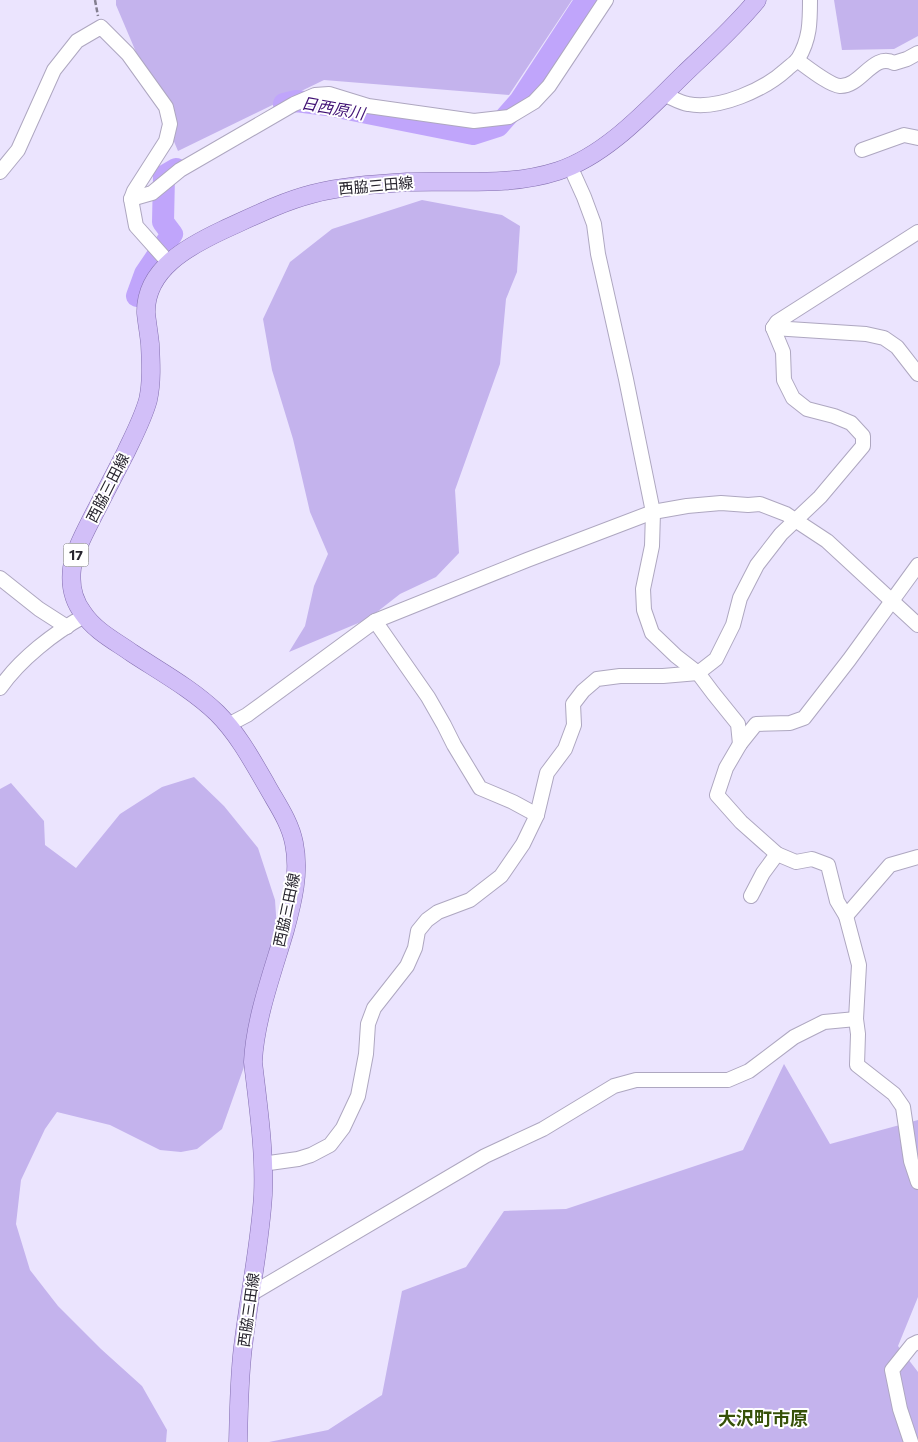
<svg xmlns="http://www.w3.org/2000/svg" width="918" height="1442" font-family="Commissioner,'Noto Sans JP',sans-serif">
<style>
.green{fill:#c4b3ed}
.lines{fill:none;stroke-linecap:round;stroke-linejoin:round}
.river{stroke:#c0a5fb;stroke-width:22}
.minor-casing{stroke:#aea7c0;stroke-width:16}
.major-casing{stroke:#836eaf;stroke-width:19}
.path{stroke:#837e8f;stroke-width:2.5;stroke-dasharray:5 2.5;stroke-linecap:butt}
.minor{stroke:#fff;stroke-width:14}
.major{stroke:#d2bff8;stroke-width:18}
.labels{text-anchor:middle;stroke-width:4;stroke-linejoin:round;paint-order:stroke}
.shield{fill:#fff;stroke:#68666d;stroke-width:1}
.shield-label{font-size:14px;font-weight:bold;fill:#28252f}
.street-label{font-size:15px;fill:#28252f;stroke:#fff}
.water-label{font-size:16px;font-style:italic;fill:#3f1073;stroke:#fff}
.quarter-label{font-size:18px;font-weight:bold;fill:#365108;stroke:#fff}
</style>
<rect width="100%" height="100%" fill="#ebe4fe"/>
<g class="green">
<path d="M116,0H572L509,95L324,80L178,151L116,5Z"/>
<path d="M834,0H918V36L894,49L842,50Z"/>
<path d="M422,200L502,215L520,226L517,272L506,299L500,364L455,490L459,553L436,577L400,594L368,619L289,652L305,626L314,586L328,554L310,512L293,439L272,370L263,319L290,262L332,229Z"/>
<path d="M194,777L224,806L258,848L275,900L278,944L245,1064L222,1129L197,1149L181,1152L160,1150L110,1125L57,1112L45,1129L21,1180L16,1224L30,1270L58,1306L101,1349L142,1386L167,1430L166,1442H0V789L11,783L44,821L45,845L76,868L120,814L162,787Z"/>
<path d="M784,1064L830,1144L918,1120V1297L898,1346L918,1372V1442H269L328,1430L382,1395L402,1291L466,1267L504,1211L566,1209L743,1150Z"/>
</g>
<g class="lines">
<g class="river">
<path d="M284,104L296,101L327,105L473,134L498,126L520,101L586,0"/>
<path d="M137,296L145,274L172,234L163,222L164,176L176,169"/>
</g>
<g class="minor-casing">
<g id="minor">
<path d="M797,60C807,67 829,85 840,86C861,87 873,52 894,63L907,59L918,53"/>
<path d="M663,94C671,97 680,103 688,104C719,110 764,90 787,69C790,66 795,63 798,59C810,39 810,22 810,0"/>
<path d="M862,150L904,135L918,138"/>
<path d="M570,166L584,197L594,224L598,254L626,379L653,512L652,546L643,589L644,610L652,633L676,656L698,673L713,693L738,724L740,744"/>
<path d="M0,172L18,150L54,70L77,41L101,27L128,54L166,107L170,124L166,141L134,191L131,199L136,226L169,263"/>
<path d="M131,199L152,193L180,170L294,104L315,95L329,94L368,106L474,121L509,117L534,102L549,86L606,0"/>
<path d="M773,328L777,322L918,232"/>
<path d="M773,328L866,334L884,338L897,347L918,374"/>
<path d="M918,565L849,660L804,718L790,723L756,724L740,744L726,768L717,795L741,822L777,854L796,862L812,859L828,865L837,901L846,916L859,965L856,1019L858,1034L857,1065L894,1094L903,1107L911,1161L918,1182"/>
<path d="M0,578L39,609L67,627"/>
<path d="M375,621L428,697L444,725L454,745L480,788L513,802L537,815"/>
<path d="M0,688C20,659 54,633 84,616"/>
<path d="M228,725L247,715L375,621L527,560L653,512L687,506L721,503L748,505L760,504L786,514L827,541L918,625"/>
<path d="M751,896L763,873L777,854"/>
<path d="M846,916L890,865L918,857"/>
<path d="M262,1164L298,1159L311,1155L330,1145L343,1128L358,1096L366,1054L368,1024L374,1008L407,966L415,948L418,931L427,920L438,912L470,900L501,876L523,844L537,815L547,773L565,749L574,725L573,704L583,691L597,679L620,676H663L698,673L716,659L733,625L740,598L757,565L781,534L820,497L863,446V436L851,423L834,416L807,409L793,398L784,380L783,352L773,328"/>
<path d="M251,1294L485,1156L543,1129L614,1086L636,1080H728L749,1071L794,1037L824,1022L856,1019"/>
<path d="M911,1442L900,1409L892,1370L912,1345L918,1342"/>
</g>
</g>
<g class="major-casing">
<path id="major" d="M238,1442C239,1408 239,1373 244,1339C250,1291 260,1244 263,1195C265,1152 258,1105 253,1062C255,1019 273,971 285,930C293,901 300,872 294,843C290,822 277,804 267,786C252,760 238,734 217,713C192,689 161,672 132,653C115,641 95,631 83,613C73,600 70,584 72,568C75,550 85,532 93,516C104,495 115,473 126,452C134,435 143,418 148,400C152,382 151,363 150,344C149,334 147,323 146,313C145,269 189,246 223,230C252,217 281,202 312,194C342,186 376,184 407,182C458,180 509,187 558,171C607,155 648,109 684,74C709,50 735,27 757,0"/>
</g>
<path class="path" d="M95,0L98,16"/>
<use href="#minor" class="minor"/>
<use href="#major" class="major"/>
</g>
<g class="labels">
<rect class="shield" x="63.5" y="543.5" width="25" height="23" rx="4"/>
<g class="shield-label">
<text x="76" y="560">17</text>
</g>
<g class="street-label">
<text transform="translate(376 186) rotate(-5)" y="5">西脇三田線</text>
<text transform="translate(108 488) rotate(-63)" y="5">西脇三田線</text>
<text transform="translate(287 910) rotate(-78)" y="5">西脇三田線</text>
<text transform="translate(249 1310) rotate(-82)" y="5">西脇三田線</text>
</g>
<g class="water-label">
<text transform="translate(333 108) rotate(10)" y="6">日西原川</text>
</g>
<g class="quarter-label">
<text x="763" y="1425">大沢町市原</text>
</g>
</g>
</svg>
